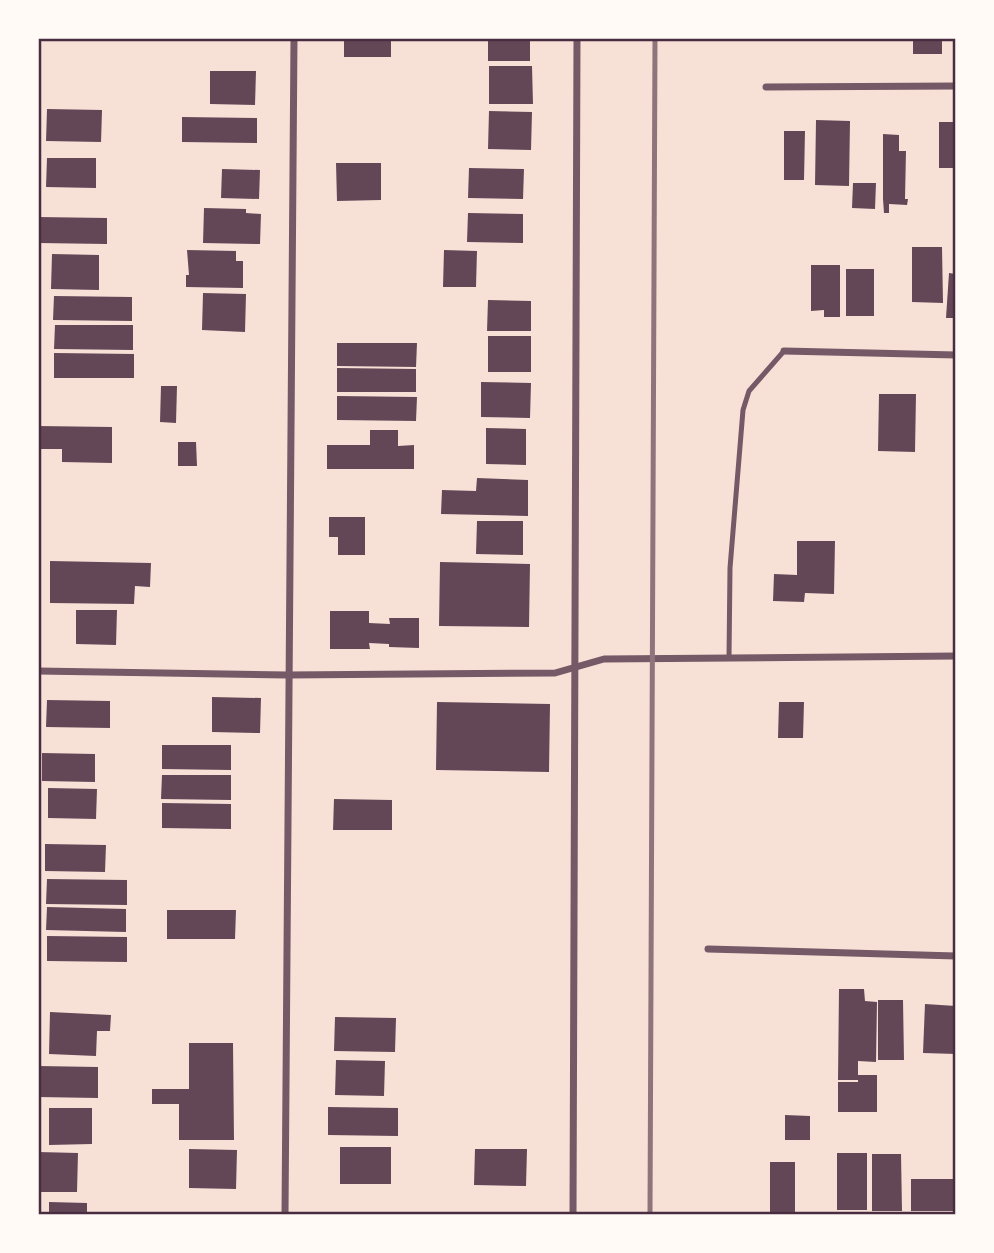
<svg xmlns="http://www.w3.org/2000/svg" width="994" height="1253" font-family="'Alegreya Sans',sans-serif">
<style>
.building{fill:#644757}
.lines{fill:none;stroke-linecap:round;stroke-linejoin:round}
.service{stroke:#755966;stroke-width:5}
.minor{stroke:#755966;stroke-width:7}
.rail{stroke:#8f747c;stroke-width:5}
.neatline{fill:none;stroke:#4a2c40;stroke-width:2.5}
</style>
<rect width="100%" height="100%" fill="#f7e1d7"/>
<g class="building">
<rect x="344" y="38" width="47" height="19"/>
<rect x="488" y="38" width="42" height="23"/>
<rect x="913" y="38" width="29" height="16"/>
<path d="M489,66H532L533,104H489Z"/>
<path d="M210,71H256L255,105L210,104Z"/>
<path d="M47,109L102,110L101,142L46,141Z"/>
<path d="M489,111L532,112L531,150L488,149Z"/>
<path d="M182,117L257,118V143L182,142Z"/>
<path d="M816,120L850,121L849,186L815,185Z"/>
<rect x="939" y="122" width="17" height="46"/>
<path d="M784,131H805L804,180H784Z"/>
<path d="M883,134L899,135V151H906L905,199H908L907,205L889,204V213H884L883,199Z"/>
<path d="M47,158H96V188L46,187Z"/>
<path d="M336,163H381V200L337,201Z"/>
<path d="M469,168L524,169L523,199L468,198Z"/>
<path d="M222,169L260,170L259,199L221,198Z"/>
<path d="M853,183H876L875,209L852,208Z"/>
<path d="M204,208L246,209V213L261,214L260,244L203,243Z"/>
<path d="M468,213L523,214V243L467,242Z"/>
<path d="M38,217L107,218V244L38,243Z"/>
<path d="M912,247H942L943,303L912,302Z"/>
<path d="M187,250L236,251V261H243V288L186,287V275H189Z"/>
<path d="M444,250L477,251L476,287H443Z"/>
<path d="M52,254L99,255V290L51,289Z"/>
<path d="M811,265H840V317H824V310L811,311Z"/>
<rect x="846" y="269" width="28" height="47"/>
<path d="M949,273L956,274V318H946Z"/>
<path d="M203,293L246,294L245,332L202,330Z"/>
<path d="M54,296L132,297V321L53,320Z"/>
<path d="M488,300L531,301V331H487Z"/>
<path d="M55,325H133V350L54,349Z"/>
<rect x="488" y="336" width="43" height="36"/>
<path d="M337,343H417L416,367L337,366Z"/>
<path d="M54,353L134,354V378H54Z"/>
<path d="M337,368L416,369V392H337Z"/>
<path d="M481,382L531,383L530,418L481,417Z"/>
<path d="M161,386H177L176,423L160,422Z"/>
<path d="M879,394H916L915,452L878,451Z"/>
<path d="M337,396L417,397L416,421L337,420Z"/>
<path d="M38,426L112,427V463L62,462V449H38Z"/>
<path d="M486,428L526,429V465L486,464Z"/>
<path d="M370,430H398V446L414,445V469H327V445H370Z"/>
<path d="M178,442H196L197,466H178Z"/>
<path d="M477,478L528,480V516L441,514L442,490L476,491Z"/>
<path d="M329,517H365V555H338V537H329Z"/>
<path d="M477,521H523V555L476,554Z"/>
<path d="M797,541H835L834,594L805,593L804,602L773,601L774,574L797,575Z"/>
<path d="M50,561L151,563L150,587L135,586L134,604L50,603Z"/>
<path d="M440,562L530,564L529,627L439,626Z"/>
<path d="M76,610H117L116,645L76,644Z"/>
<path d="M330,611H369V623L390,624L389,618H419V648L389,647V644L369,643L370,649H330Z"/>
<path d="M212,697L261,698L260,733L212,732Z"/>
<path d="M47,700L110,701V728L46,727Z"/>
<path d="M437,702L550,704L549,772L436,770Z"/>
<path d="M779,702H804L803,738H778Z"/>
<path d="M162,745H231V770L162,769Z"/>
<path d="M42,753L95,754V782L42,781Z"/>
<path d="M162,775H231V800L161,799Z"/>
<path d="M48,788L97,789L96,819L48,818Z"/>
<path d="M334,799L392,800V830H333Z"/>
<path d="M162,803L231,804V829L162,828Z"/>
<path d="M45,844L106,845L105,872L45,871Z"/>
<path d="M47,879L127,880V905L46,904Z"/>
<path d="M47,907L126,909V932L46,930Z"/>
<path d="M167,910H236L235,939H167Z"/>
<path d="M47,936L127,937V962L47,961Z"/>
<path d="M839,989H864L865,1001L877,1002L876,1062L858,1061V1075H877V1112H838V1082H858V1080H838Z"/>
<path d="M878,1000H903L904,1060H878Z"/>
<path d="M925,1004L956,1006V1054L923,1053Z"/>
<path d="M50,1012L111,1015L110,1031H97L96,1056L49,1054Z"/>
<path d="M335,1017L396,1018L395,1052L334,1051Z"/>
<path d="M189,1043H233L234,1140H179V1104H152V1089H189Z"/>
<path d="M336,1060L385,1061L384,1096L335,1095Z"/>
<path d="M38,1066L98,1067V1098L38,1097Z"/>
<path d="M328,1107L398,1108V1136L328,1135Z"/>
<path d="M49,1108H92V1144L49,1145Z"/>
<path d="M785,1115L810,1116V1140H785Z"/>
<rect x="340" y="1147" width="51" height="37"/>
<path d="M189,1149L237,1150L236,1189L189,1188Z"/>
<path d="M475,1149H527L526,1186L474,1185Z"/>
<path d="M38,1152L78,1153L77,1192H38Z"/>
<rect x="837" y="1153" width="30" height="57"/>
<path d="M872,1154H901L902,1211H872Z"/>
<rect x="770" y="1162" width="25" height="52"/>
<rect x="911" y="1179" width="45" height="32"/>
<path d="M49,1202L87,1203V1214H49Z"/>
</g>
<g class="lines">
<path class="service" d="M729,657L730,568L743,410L749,391L784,351"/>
<g class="minor">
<path d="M766,87L956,86"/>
<path d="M784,351L956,355"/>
<path d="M38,671L287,675L555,673L604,659L956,656"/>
<path d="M708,949L956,956"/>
<path d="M285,1214L294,38"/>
<path d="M573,1214L577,38"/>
</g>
<path class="rail" d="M650,1214L655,38"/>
</g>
<rect width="994" height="1253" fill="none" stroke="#fffaf5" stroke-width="80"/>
<rect x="40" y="40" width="914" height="1173" class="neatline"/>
</svg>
